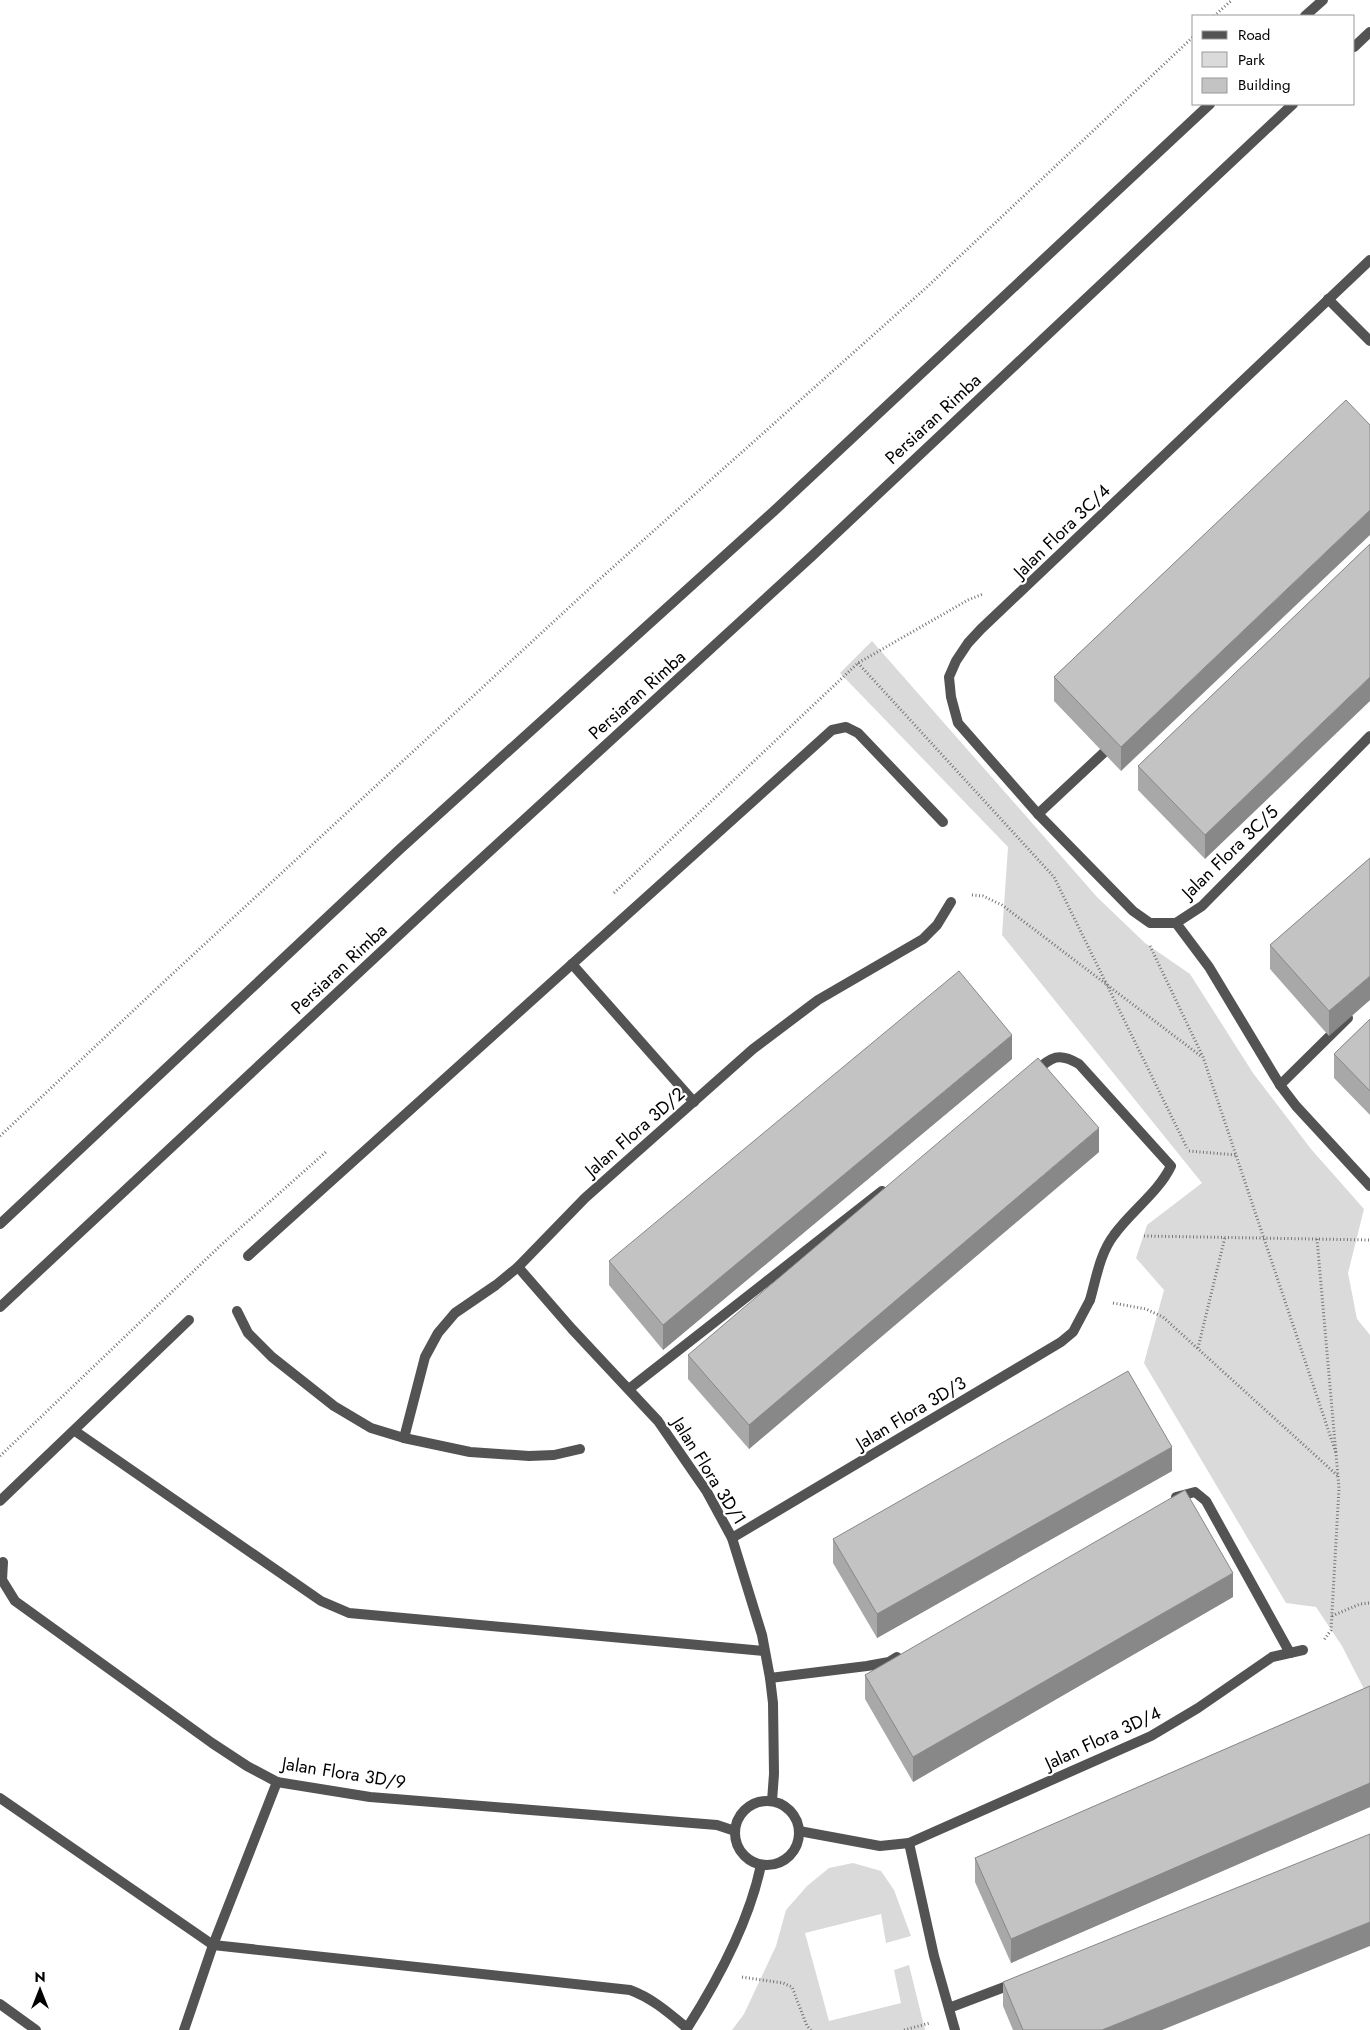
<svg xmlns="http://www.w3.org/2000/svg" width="1370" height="2030" font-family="Jost,sans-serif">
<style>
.green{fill:#dadada}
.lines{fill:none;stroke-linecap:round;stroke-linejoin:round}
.path{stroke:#757575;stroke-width:3;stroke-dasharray:1 2.5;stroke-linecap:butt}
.service{stroke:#535353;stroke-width:10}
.minor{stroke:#535353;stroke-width:10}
.tertiary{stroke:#535353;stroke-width:10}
.wall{fill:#a8a8a8}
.shaded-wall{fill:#888}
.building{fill:#c3c3c3;stroke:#888}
.labels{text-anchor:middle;stroke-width:4.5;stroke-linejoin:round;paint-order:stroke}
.street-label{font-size:18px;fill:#000;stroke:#fff}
</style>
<rect width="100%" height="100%" fill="#fff"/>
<g class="green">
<path d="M872,641L1097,897L1145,943L1190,974L1253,1073L1311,1149L1364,1209L1348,1273L1357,1319L1370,1335V1689L1365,1691L1342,1646L1316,1607L1286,1603L1144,1363L1164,1290L1136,1258L1147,1225L1202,1183L1002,935L1008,847L840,673Z"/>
<path d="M853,1863L881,1871L894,1890L911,1936L886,1943L881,1914L805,1933L829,2021L901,2003L894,1970L909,1965L925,2030H732L744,2014L776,1946L786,1910L807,1886L829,1868Z"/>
</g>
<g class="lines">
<g class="path">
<path d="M1214,16L1232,0"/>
<path d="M858,663L1054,877L1187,1148"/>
<path d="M614,893L858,663L968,600L983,594"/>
<path d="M972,895L983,896L1002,905L1202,1057"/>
<path d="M1150,946L1203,1057L1336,1453"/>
<path d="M0,1136L168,978L602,577L927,287L1194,36"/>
<path d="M1189,1151L1236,1155"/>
<path d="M1144,1236L1370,1240"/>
<path d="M1317,1239L1339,1488L1331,1630L1324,1640"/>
<path d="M1113,1303L1146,1309L1163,1317L1338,1476"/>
<path d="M1198,1348L1225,1237"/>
<path d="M0,1456L221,1245L327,1151"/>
<path d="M1332,1616L1360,1604L1370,1603"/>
<path d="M742,1977L783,1983L792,1987L807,2026L811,2030"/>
<path d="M904,2030L930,2023"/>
</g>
<g class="service">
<path d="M1038,814L1112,745"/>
<path d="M1176,923L1209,967L1280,1085L1296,1106L1370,1186"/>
<path d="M572,964L694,1102"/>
<path d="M1033,1073C1051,1058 1057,1051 1079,1064L1171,1166C1158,1193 1131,1211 1114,1235C1100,1253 1096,1279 1090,1300"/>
<path d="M1280,1085L1348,1018"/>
<path d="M248,1256L832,730L846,727L858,733L943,822"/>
<path d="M629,1389L882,1191"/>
<path d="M75,1431L321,1601L349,1613L764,1651"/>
<path d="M1176,1497L1195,1492L1206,1501L1290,1653"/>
<path d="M0,1501L189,1320"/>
<path d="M770,1678L867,1666L889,1662L897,1657"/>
<path d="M0,1798L213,1945L630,1990C652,1998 669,2013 687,2028"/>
<path d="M949,2008L1015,1983"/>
</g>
<g class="minor">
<path d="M1370,260L981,629L968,643L956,661L949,677L951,697L958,723L1038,814L1133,911L1150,923H1176L1202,906L1370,736"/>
<path d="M1328,299L1370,341"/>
<path d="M518,1267L572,1329L658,1421L707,1492L732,1538L762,1635L770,1678L773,1703L774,1774L772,1801"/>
<path d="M237,1311L248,1333L272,1357L334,1406L371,1428L404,1438L470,1452L529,1456L554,1455L580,1449"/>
<path d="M404,1438L425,1357L438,1333L455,1313L496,1285L518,1267L585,1198L753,1049L818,1000L923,939L937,925L951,902"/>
<path d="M732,1538L1061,1342L1073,1332L1090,1300"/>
<path d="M3,1562L2,1580L15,1601L212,1743L247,1766L277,1782L370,1797L717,1825L735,1831"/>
<circle cx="767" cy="1833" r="32"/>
<path d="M799,1831L880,1846L909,1843L934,1956L955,2030"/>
<path d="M909,1843L1151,1736L1198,1708L1272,1657L1303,1650"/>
<path d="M0,2004L36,2030"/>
<path d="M184,2030L213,1945L277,1782"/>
<path d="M686,2030C718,1980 749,1923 761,1865"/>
</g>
<g class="tertiary">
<path d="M1305,16L1323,0"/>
<path d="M1354,47L1370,32"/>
<path d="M0,1224L400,849L774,511L1210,104"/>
<path d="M0,1307L443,894L812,556L1293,104"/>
</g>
</g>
<g class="wall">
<path d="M1346,400L1121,771L1054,701V677Z"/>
<path d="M1370,544L1205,859L1138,790V766Z"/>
<path d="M1370,858L1329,1036L1270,969V945Z"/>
<path d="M1370,1019V1115L1334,1078V1054Z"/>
<path d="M1012,1059L663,1350L609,1285V1261Z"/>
<path d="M1099,1152L749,1449L688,1379V1355Z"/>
<path d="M1172,1471L877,1638L833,1563V1539Z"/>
<path d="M1233,1597L913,1782L865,1699V1675Z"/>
<path d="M1370,1686V1807L1011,1963L975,1882V1858Z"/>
<path d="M1003,1982L1162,2030H1013L1003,2006Z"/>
</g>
<g class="shaded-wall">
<path d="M1370,510V535L1121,771V747Z"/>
<path d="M1370,677V701L1205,859V835Z"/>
<path d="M1370,976V1000L1329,1036V1011Z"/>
<path d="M1012,1035V1059L663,1350V1325Z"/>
<path d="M1099,1128V1152L749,1449V1425Z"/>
<path d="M1172,1447V1471L877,1638V1614Z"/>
<path d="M1233,1573V1597L913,1782V1757Z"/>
<path d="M1370,1783V1807L1011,1963V1939Z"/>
<path d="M1370,1922V1946L1162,2030H1102Z"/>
</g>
<g class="building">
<path d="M1346,400L1370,425V510L1121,747L1054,677Z"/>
<path d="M1370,544V677L1205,835L1138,766Z"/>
<path d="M1370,858V976L1329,1011L1270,945Z"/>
<path d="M959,971L1012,1035L663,1325L609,1261Z"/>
<path d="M1370,1019V1091L1334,1054Z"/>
<path d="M1038,1058L1099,1128L749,1425L688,1355Z"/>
<path d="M1128,1371L1172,1447L877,1614L833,1539Z"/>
<path d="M1185,1490L1233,1573L913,1757L865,1675Z"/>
<path d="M1370,1686V1783L1011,1939L975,1858Z"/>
<path d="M1370,1834V1922L1102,2030H1023L1003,1982Z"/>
</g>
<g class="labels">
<g class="street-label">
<text transform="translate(933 419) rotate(-43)" y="6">Persiaran Rimba</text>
<text transform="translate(1062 531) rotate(-44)" y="6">Jalan Flora 3C/4</text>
<text transform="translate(637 695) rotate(-42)" y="6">Persiaran Rimba</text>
<text transform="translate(1230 852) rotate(-44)" y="6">Jalan Flora 3C/5</text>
<text transform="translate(339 969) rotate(-43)" y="6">Persiaran Rimba</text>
<text transform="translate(635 1132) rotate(-41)" y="6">Jalan Flora 3D/2</text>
<text transform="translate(911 1413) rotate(-31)" y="6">Jalan Flora 3D/3</text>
<text transform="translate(709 1471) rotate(58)" y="6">Jalan Flora 3D/1</text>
<text transform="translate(1103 1738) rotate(-25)" y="6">Jalan Flora 3D/4</text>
<text transform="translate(344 1773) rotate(9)" y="6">Jalan Flora 3D/9</text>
</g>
</g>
<rect x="1192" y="15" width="162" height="90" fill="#ffffff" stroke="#999999"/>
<rect x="1202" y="31" width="25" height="8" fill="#535353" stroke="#999999"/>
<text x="1238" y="40" font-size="15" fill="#000000">Road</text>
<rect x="1202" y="52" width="25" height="15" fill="#dadada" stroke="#999999"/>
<text x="1238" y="65" font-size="15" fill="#000000">Park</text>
<rect x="1202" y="78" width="25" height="15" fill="#c3c3c3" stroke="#999999"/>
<text x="1238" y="90" font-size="15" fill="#000000">Building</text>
<g transform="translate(40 1990)" stroke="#ffffff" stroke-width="4" paint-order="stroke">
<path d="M0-4L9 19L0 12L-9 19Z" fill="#000000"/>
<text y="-8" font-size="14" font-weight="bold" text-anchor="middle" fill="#000000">N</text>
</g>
</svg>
